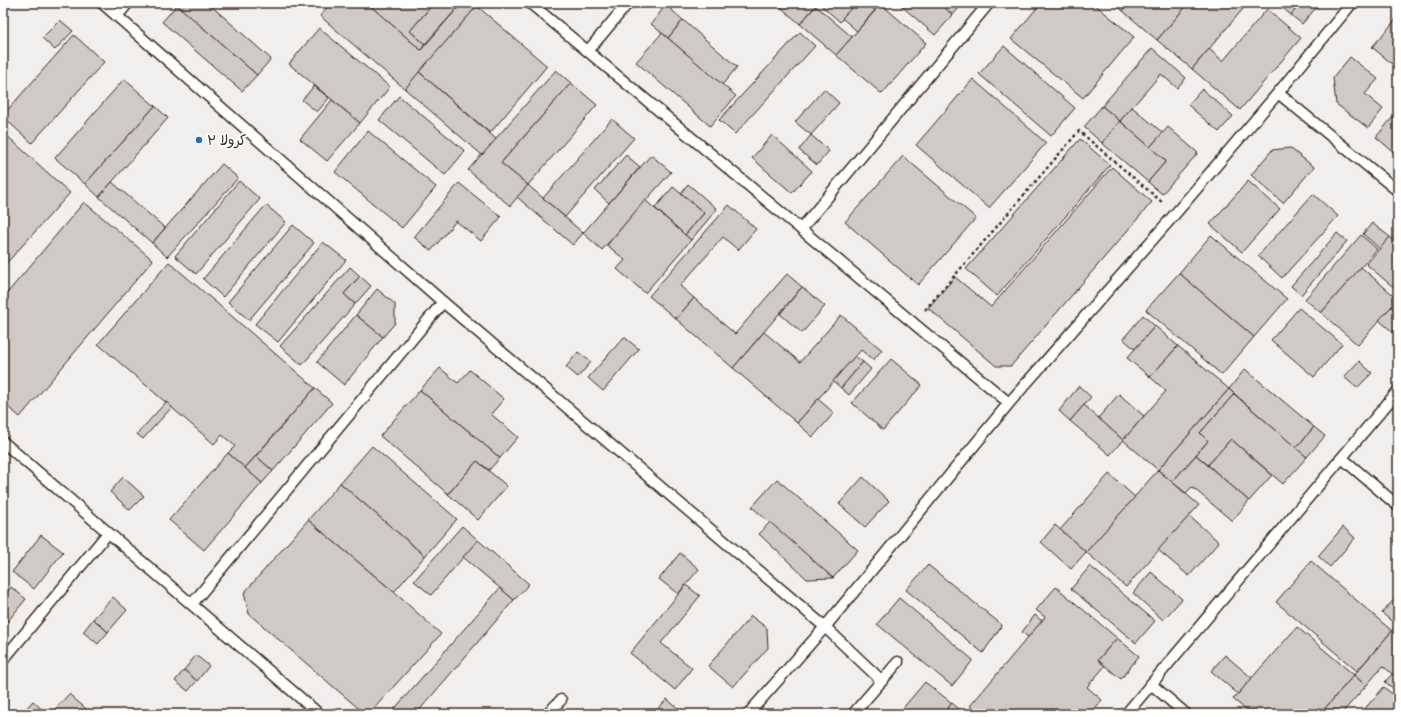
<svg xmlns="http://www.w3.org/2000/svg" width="1401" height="717" font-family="'Patrick Hand','Playpen Sans Arabic',sans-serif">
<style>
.built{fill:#f1efee}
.building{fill:#cfcac7;stroke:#3b2a1e}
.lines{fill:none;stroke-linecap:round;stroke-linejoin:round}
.service-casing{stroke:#3b2a1e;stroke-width:13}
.path{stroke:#3b2a1e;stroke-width:2.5;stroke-dasharray:3 3;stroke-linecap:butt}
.service{stroke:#fff;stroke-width:10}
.poi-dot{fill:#1f6fb2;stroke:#fff;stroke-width:1.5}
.labels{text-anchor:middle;stroke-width:4;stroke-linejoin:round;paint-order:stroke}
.poi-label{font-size:14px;fill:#3b2a1e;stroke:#fff;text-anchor:start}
</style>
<rect width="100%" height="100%" fill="#fff"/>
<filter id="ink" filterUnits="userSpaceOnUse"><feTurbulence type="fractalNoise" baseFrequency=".025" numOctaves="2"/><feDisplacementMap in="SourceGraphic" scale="8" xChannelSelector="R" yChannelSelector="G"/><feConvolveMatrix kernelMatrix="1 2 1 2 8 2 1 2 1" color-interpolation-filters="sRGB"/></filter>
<g filter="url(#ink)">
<rect class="built" x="3" y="3" width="1395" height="711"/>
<g class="building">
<path d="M178,3H208L271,59L257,75L177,5Z"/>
<path d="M331,3H367L421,50L462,3H473L477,6L405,89L320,16Z"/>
<path d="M367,3H434L410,31L425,44L421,50Z"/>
<path d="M434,3H462L425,44L410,31Z"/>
<path d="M776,3H818L800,24Z"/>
<path d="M823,3H856L840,22L821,5Z"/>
<path d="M856,3H866L875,10L857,31L842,18Z"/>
<path d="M898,3H939L953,15L935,35Z"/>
<path d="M939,3H963L953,15Z"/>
<path d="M1041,3H1093L1134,37L1083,98L1011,39Z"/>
<path d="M1114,3H1130L1123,11Z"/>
<path d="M1130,3H1189L1157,40L1123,11Z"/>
<path d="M1189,3H1248L1192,69L1157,40Z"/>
<path d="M1277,3H1301L1291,15Z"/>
<path d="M1301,3H1320L1302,24L1291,15Z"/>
<path d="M881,4L926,43L882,94L836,55Z"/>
<path d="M177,5L257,75L242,91L162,22Z"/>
<path d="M666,5L683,20L668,38L651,24Z"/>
<path d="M477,6L547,66L490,133L419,72Z"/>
<path d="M816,6L852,37L836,55L800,24Z"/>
<path d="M1267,9L1301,38L1240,110L1192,69L1209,49L1223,61Z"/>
<path d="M1398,17V69L1372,47Z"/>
<path d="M60,20L73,31L55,50L42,38Z"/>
<path d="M683,20L737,67L722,85L668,38Z"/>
<path d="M319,28L390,87L360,123L289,64Z"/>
<path d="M800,32L815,46L735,134L719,120Z"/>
<path d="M662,33L736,96L710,126L636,62Z"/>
<path d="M74,35L104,62L32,143L3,117V115Z"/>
<path d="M1004,46L1075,108L1051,136L979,74Z"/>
<path d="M1152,48L1186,78L1177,88L1161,74L1120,121L1102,106Z"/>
<path d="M1350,57L1378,79L1365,94L1383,109L1368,128L1336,104L1333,78Z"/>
<path d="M556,70L571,83L501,163L528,185L510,206L468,170Z"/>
<path d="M419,72L496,139L482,155L405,89Z"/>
<path d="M124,79L155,106L85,184L55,158Z"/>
<path d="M973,79L1046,143L989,208L916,145Z"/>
<path d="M571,83L597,105L528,185L501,163Z"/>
<path d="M314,86L329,98L317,112L302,100Z"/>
<path d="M824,89L839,103L811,135L795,122Z"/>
<path d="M1202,89L1233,116L1219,132L1188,105Z"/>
<path d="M399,96L465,151L445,175L379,120Z"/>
<path d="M332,100L360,123L327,161L300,139Z"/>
<path d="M155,106L168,118L99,197L85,184Z"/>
<path d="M1102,106L1120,121L1102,143L1084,127Z"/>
<path d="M1132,107L1163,133L1150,147L1120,121Z"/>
<path d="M1398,111V156L1376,137Z"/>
<path d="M612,119L634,138L565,217L543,198Z"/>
<path d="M1120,121L1166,161L1148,182L1102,143Z"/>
<path d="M1168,127L1198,153L1162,194L1148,182L1166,161L1150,147Z"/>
<path d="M368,131L436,187L402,228L335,172Z"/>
<path d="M4,133L70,193L3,267V134Z"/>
<path d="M772,135L812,171L792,193L752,158Z"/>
<path d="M811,135L829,151L817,165L799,150Z"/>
<path d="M1080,139L1110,165L997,296L966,269Z"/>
<path d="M1290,148L1314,167L1283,203L1251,175L1272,150Z"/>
<path d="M626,155L640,167L609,203L595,190Z"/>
<path d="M651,155L671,172L602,250L583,233Z"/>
<path d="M903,156L976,218L918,285L845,222Z"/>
<path d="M222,164L238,178L167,257L152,243Z"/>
<path d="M1112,167L1152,202L1011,366H996L928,308L955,277L991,307Z"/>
<path d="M239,181L260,199L196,274L175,256Z"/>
<path d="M1248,181L1280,209L1242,252L1210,224Z"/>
<path d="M112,182L165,228L152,243L99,197Z"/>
<path d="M459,183L501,217L481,241L456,221L431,251L414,237Z"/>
<path d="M688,184L717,209L691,240L685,235L704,213L681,193Z"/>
<path d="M528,185L583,233L573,245L517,197Z"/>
<path d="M673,187L704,213L685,235L655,208Z"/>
<path d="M1313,194L1338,216L1282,278L1258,256Z"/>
<path d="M645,200L691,240L645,293L617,269L625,260L607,245Z"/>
<path d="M84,202L153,260L20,417L3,403V298Z"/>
<path d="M266,205L286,222L223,297L203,279Z"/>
<path d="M729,205L756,229L738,250L723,237L680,286L694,298L676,319L649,296Z"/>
<path d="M1372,223L1390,237L1380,249L1363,234Z"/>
<path d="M293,225L314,243L249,320L228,302Z"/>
<path d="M1337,233L1347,241L1301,295L1291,286Z"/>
<path d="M1211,235L1287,299L1254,337L1179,273Z"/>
<path d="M1361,235L1377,249L1321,313L1305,299Z"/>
<path d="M1390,237L1398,244V291L1366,264Z"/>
<path d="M323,242L346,260L278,342L255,324Z"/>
<path d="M169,262L315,388L245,468L228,453L235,446L222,435L214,444L98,344Z"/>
<path d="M350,267L360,276L344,294L355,304L302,365L280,346Z"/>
<path d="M1361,267L1398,299L1358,345L1321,313Z"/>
<path d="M1179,273L1254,337L1222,375L1146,310Z"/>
<path d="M787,274L802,287L733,368L676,319L694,298L735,334Z"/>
<path d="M360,276L371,286L355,304L344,294Z"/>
<path d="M802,287L825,306L802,333L780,314Z"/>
<path d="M377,289L395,304V323L383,337L356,315Z"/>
<path d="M1391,307L1398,313V337L1379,320Z"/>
<path d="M1299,308L1342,344L1314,377L1271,340Z"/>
<path d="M356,315L383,337L344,385L317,362Z"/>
<path d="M841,315L882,350L873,360L861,350L797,423L733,368L764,332L800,362Z"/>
<path d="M1143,315L1155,326L1135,349L1123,339Z"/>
<path d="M1155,326L1178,346L1150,377L1127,358Z"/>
<path d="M624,337L639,349L603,391L588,378Z"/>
<path d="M1178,346L1229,389L1158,470L1123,440L1166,391L1150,377Z"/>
<path d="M578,352L591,362L578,377L566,367Z"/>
<path d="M855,356L863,362L841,388L833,381Z"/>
<path d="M891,359L922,385L883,430L852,403Z"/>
<path d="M1359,361L1372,373L1357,388L1344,377Z"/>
<path d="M863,362L871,369L849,395L841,388Z"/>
<path d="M440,368L458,383L470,370L504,399L491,414L518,437L500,458L420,390Z"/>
<path d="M1245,369L1314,427L1296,448L1229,389Z"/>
<path d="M1079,386L1091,397L1070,421L1059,411Z"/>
<path d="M315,388L332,403L273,471L256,456Z"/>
<path d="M1229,389L1234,394L1200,433L1208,441L1172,482L1158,470Z"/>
<path d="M420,390L500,458L489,470L477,461L448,494L380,436Z"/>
<path d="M1119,394L1144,416L1123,440L1098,418Z"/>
<path d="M1234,394L1307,457L1283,484L1231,439L1208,465L1196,455L1208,441L1200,433Z"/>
<path d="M818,399L834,413L813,437L797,423Z"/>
<path d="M166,402L172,407L143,439L137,434Z"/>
<path d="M1084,405L1123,440L1110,455L1070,421Z"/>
<path d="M1314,427L1325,436L1307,457L1296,448Z"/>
<path d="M1231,439L1272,475L1249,501L1208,465Z"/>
<path d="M372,446L457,519L425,556L340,483Z"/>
<path d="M228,453L262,483L204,550L169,520Z"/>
<path d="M1196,455L1249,501L1232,521L1192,487L1186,493L1172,482Z"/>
<path d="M256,456L273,471L262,483L245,468Z"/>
<path d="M477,461L507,486L478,520L448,494Z"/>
<path d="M1158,470L1199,505L1126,587L1086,552Z"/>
<path d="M1109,474L1135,497L1086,552L1060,530Z"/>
<path d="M123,477L144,496L130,510L110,492Z"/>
<path d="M863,477L889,501L865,527L839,504Z"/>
<path d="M777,479L858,550L833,578L752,507Z"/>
<path d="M340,483L425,556L394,592L308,520Z"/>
<path d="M1189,516L1219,542L1189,576L1158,550Z"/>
<path d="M308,520L394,592L441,634L369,714H365L249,614L244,593Z"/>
<path d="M770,522L833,578L807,579L759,534Z"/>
<path d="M1055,525L1086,552L1071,569L1041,542Z"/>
<path d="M462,526L478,540L431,595L414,581Z"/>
<path d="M1343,527L1355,538L1330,567L1318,556Z"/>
<path d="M41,535L63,552L34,589L12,572Z"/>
<path d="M478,540L529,584L514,600L463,557Z"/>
<path d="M680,553L699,569L678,594L659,579Z"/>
<path d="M1311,561L1392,631L1357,671L1276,602Z"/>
<path d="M928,565L1002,625L983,653L906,590Z"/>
<path d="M1090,566L1155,621L1136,643L1071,589Z"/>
<path d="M1151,572L1182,599L1163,620L1133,593Z"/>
<path d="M686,585L700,596L661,643L692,668L675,690L630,653Z"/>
<path d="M11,587L26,599L3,627V597Z"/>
<path d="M1056,587L1117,638L1098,660L1105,666L1087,687L1102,700L1090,714H979L970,706L1045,617L1036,610Z"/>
<path d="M500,588L514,600L416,714H390Z"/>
<path d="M1398,595V624L1397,626L1382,613Z"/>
<path d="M113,597L127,610L108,632L93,619Z"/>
<path d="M899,598L973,660L952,686L877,624Z"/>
<path d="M1035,615L1042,621L1028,637L1022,632Z"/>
<path d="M751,616L767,628L768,648L733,687L708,666Z"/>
<path d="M93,619L108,632L98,644L83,632Z"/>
<path d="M1398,624V679L1383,666L1366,686L1354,675Z"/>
<path d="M1297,627L1354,675L1320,714H1251L1233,699Z"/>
<path d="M1117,638L1139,656L1121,679L1098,660Z"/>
<path d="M196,655L209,666L197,681L184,670Z"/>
<path d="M1225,655L1252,678L1238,694L1211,671Z"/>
<path d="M184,670L197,681L188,691L175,681Z"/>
<path d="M1392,674L1398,679V692L1385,682Z"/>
<path d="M1354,675L1366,686L1341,714H1320Z"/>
<path d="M925,682L952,703L943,714H898Z"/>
<path d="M1384,687L1398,699V714H1360Z"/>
<path d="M69,694L92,714H61L55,709Z"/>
<path d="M667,699L684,714H653Z"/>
<path d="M33,701L47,714H21Z"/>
<path d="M952,703L965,714H943Z"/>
</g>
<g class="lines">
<g class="service-casing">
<g id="service">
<path d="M102,3L443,302L825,627L882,681"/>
<path d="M530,3L1009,403"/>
<path d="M117,16L128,3"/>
<path d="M588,51L628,3"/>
<path d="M1278,93L1398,191"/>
<path d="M801,229L989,3"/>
<path d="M3,442L319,714"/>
<path d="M1342,458L1398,506"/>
<path d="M192,604L443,302"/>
<path d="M3,660L108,533"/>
<path d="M1151,684L1186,714"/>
<path d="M547,714L561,700"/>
<path d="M748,714L825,627L1009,403L1175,214L1278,93L1352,3"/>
<path d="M853,714L898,662"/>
<path d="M1126,714L1398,391"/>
</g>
</g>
<path class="path" d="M925,310L1079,131L1163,203"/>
<use href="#service" class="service"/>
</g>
</g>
<circle class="poi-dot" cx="199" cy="140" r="4"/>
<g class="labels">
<g class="poi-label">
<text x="207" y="145">كرولا ٣</text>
</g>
</g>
<rect width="1401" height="717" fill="none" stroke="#fff" stroke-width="16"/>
<rect x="8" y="8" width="1385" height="701" fill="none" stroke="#3b2a1e" stroke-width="1.5" filter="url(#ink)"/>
</svg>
